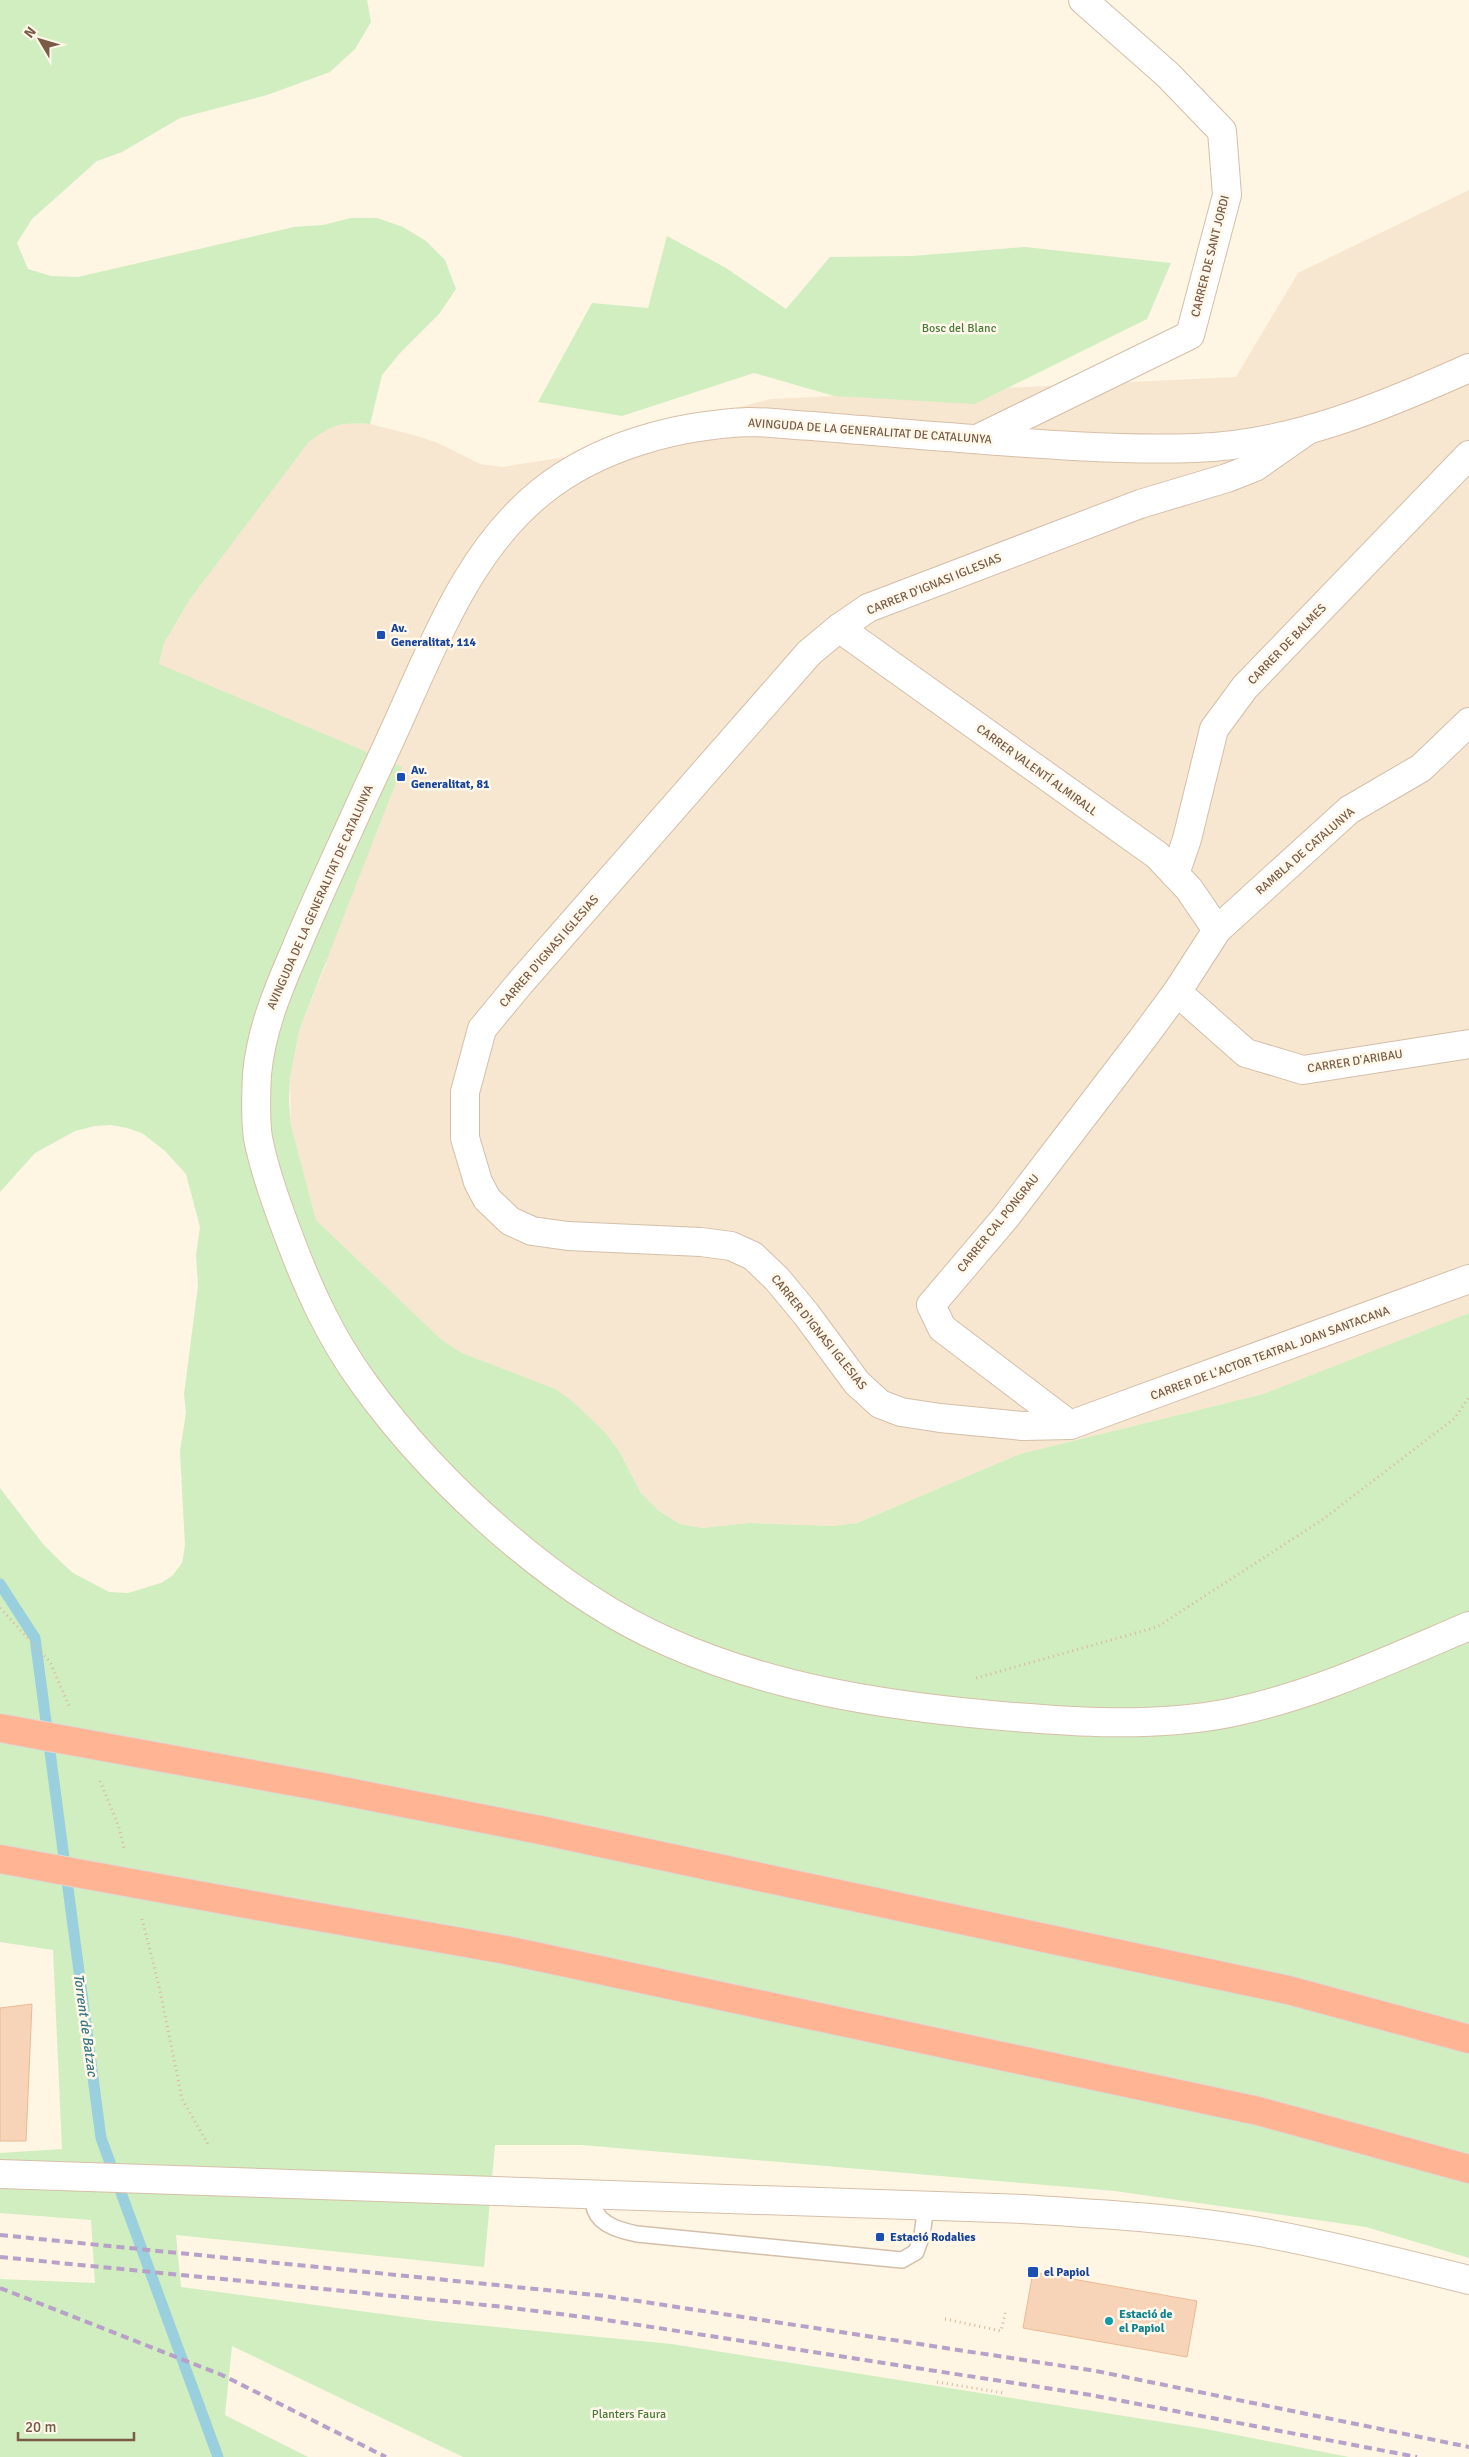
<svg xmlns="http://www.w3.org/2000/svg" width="1469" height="2457" font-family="Signika,sans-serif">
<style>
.residential{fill:#f7e7d0}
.green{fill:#d0eec0}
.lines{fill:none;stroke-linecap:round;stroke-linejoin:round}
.stream{stroke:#9ad0dd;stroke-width:11}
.building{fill:#f7d4b8;stroke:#ebba96}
.lane-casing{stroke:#d3bfaa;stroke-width:18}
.street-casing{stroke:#d3bfaa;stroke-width:30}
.secondary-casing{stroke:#d7bfa8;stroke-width:30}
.highway-casing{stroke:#dfd8d3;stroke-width:30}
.path{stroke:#dcb79a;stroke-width:3;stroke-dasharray:1 4;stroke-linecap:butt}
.lane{stroke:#fff;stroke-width:15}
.street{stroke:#fff;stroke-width:28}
.secondary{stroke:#fff;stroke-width:28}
.highway{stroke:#ffb493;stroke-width:28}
.rail{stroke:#b8a0c9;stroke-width:4;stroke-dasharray:8 5;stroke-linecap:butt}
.highway-bridge-casing{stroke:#dfd8d3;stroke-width:30;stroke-linecap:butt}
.highway-bridge{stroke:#ffb493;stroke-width:28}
.transit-dot{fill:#1a4fb4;stroke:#fff8eb;stroke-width:2}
.culture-dot{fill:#0f9aa8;stroke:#fff8eb;stroke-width:2}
.labels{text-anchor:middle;stroke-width:5;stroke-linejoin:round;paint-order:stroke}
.street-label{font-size:12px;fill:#795b46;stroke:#fff8eb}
.park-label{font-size:12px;fill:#4a7a3a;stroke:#fff8eb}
.transit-label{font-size:12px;font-weight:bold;fill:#164399;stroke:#fff8eb;text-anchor:start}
.culture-label{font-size:12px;font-weight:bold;fill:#0d838f;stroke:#fff8eb;text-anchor:start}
.water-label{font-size:14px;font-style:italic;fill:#3b7787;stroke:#fff8eb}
</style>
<rect width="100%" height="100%" fill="#fef5e3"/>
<path class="residential" d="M1469,190V1313L1263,1394L1020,1454L857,1523L832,1526L749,1523L702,1528L680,1524L658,1510L641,1493L619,1451L604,1431L572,1401L554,1389L462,1353L443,1341L316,1220L291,1125L290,1078L299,1031L326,964L159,664L164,643L178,617L204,578L251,516L308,443L326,428L349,423L370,424L417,436L438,443L480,464L502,467L572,456L685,421L771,399L1236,377L1298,273Z"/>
<g class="green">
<path d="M0,0H367L371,22L355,49L330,72L267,95L180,118L122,152L97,161L32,219L17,243L28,269L51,276L78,277L294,227L323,225L351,218H377L403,227L426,241L445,260L456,289L439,314L400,353L382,375L370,424C340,422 331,424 308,443L190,599L164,643L159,664L402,767L299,1031L290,1078L289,1102L291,1125L316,1220L443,1341L462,1353L555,1389L572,1401L604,1431L619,1451L641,1493L658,1510L680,1524L702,1528L749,1523L832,1526L857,1523L1020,1454L1263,1394L1469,1313V2258L1366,2227L1115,2191L582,2145H495L484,2267L176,2235L181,2287L434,2321L672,2344L1206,2429L1349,2457H463L232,2346L225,2415L308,2457H0V2279L95,2283L91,2220L0,2213V2153L62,2149L53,1950L0,1942V1488L43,1544L62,1563L73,1573L109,1592L128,1593L161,1583L172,1576L182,1563L185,1546L180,1451L186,1413L184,1394L198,1286L196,1255L200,1227L186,1174L165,1151L142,1133L127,1128L111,1125L95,1126L75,1131L35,1153L0,1192Z"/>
<path d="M667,236L726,268L786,309L830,257L912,256L1025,247L1171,263L1147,319L975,404L834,396L754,373L622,416L538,402L592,303L648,308Z"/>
</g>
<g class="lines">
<path class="stream" d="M0,1584L35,1638L101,2138L218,2457"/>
</g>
<g class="building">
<path d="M32,2004L26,2141H0V2008Z"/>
<path d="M1033,2272L1197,2301L1187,2357L1023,2328Z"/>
</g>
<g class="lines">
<g class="lane-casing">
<path id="lane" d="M594,2194C594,2198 593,2206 595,2210C601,2226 623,2231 637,2234L902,2260L916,2252L922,2235L926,2206"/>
</g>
<g class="street-casing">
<g id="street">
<path d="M1308,430L1255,467L1227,478L1140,504L868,608L839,628L809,653L520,983L482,1029L465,1092V1138L478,1182L487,1199L510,1221L532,1231L568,1236L701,1242L731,1246L753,1256L777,1279L806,1314L857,1383L880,1404L901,1412L940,1418L1023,1426L1070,1425L1469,1279"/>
<path d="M977,439L1190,335L1227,195L1222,131L1168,75L1083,0"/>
<path d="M839,628L1157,855L1189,889L1217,930"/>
<path d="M1175,874L1187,839L1214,729L1245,687L1469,455"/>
<path d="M1177,992L1246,1053L1303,1070L1469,1044"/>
<path d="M1070,1425L942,1328L931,1305L1005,1218L1143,1038L1177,992L1217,930L1349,810L1421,768L1469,722"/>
</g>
</g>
<g class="secondary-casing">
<g id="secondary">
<path d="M1469,368C1382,407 1291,445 1195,448C1100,451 1003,441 908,434C876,431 845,429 813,426C792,425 770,422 749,422C677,425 598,446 541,492C477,544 445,618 412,691C395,730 377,768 359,807C337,856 314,904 294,953C277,992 261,1031 257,1074C256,1094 255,1118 258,1138C264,1169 275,1200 286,1229C307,1286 329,1336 365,1385C436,1483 555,1592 666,1641C768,1687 880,1705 991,1715C1069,1722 1152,1728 1229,1713C1313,1696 1391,1659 1469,1626"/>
<path d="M0,2174L1022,2209C1100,2214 1177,2218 1254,2231C1326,2244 1398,2262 1469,2280"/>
</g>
</g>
<g class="highway-casing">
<g id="highway">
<path d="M312,1785L540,1830L1288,1990L1469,2039"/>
<path d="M285,1911L506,1950L1258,2111L1469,2169"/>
</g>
</g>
<g class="path">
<path d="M0,1608L50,1662L69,1706"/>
<path d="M976,1678L1157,1627L1322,1520L1455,1418L1469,1397"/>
<path d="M100,1781L119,1827L124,1848"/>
<path d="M142,1919L159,1986L182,2099L209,2146"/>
<path d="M945,2319L1001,2331L1006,2310"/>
<path d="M937,2382L1004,2393"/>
</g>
<use href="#lane" class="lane"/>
<use href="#street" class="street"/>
<use href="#secondary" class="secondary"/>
<use href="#highway" class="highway"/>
<g class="rail">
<path d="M0,2235L605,2296L1096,2371L1469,2447"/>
<path d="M0,2257L495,2306L600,2319L1091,2395L1417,2457"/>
<path d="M0,2288L222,2375L386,2457"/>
</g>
<g class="highway-bridge-casing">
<g id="highway-bridge">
<path d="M0,1728L312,1785"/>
<path d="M0,1859L285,1911"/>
</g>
</g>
<use href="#highway-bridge" class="highway-bridge"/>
</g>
<g class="transit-dot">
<rect x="376" y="630" width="10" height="10" rx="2.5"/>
<rect x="396" y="772" width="10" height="10" rx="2.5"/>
<rect x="875" y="2232" width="10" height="10" rx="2.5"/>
<rect x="1027" y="2266" width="12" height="12" rx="2.5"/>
</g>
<circle class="culture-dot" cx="1109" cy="2321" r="5"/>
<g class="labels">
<g class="street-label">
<text transform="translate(1210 256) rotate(-76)" y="4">CARRER DE SANT JORDI</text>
<text transform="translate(870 431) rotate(4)" y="4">AVINGUDA DE LA GENERALITAT DE CATALUNYA</text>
<text transform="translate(934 584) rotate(-22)" y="4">CARRER D'IGNASI IGLESIAS</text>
<text transform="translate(1287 644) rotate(-46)" y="4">CARRER DE BALMES</text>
<text transform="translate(1037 770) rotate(36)" y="4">CARRER VALENTÍ ALMIRALL</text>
<text transform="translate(1305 851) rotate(-41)" y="4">RAMBLA DE CATALUNYA</text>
<text transform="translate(320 897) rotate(-66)" y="4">AVINGUDA DE LA GENERALITAT DE CATALUNYA</text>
<text transform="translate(549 951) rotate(-49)" y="4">CARRER D'IGNASI IGLESIAS</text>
<text transform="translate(1355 1061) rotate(-9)" y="4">CARRER D'ARIBAU</text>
<text transform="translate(998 1223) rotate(-51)" y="4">CARRER CAL PONGRAU</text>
<text transform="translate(819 1332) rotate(51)" y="4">CARRER D'IGNASI IGLESIAS</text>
<text transform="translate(1270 1353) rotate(-20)" y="4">CARRER DE L'ACTOR TEATRAL JOAN SANTACANA</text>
</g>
<g class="park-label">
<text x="959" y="332">Bosc del Blanc</text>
<text x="629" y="2418">Planters Faura</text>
</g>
<g class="transit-label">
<text x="391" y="632">Av.<tspan x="391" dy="14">Generalitat, 114</tspan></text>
<text x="411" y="774">Av.<tspan x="411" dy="14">Generalitat, 81</tspan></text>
<text x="890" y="2241">Estació Rodalies</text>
<text x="1044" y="2276">el Papiol</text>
</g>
<g class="culture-label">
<text x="1119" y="2318">Estació de<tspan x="1119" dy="14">el Papiol</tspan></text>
</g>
<g class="water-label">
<text transform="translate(86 2025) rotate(82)" y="5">Torrent de Batzac</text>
</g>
</g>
<g transform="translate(40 40) rotate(308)" stroke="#fff8eb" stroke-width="4" paint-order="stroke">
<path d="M0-4L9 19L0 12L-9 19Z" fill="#795b46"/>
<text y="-8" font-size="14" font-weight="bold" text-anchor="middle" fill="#795b46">N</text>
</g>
<path d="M18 2432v8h116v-8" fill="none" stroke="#795b46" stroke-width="2.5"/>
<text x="25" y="2432" font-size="15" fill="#795b46" stroke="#fff8eb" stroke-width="4" paint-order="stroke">20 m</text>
</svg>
